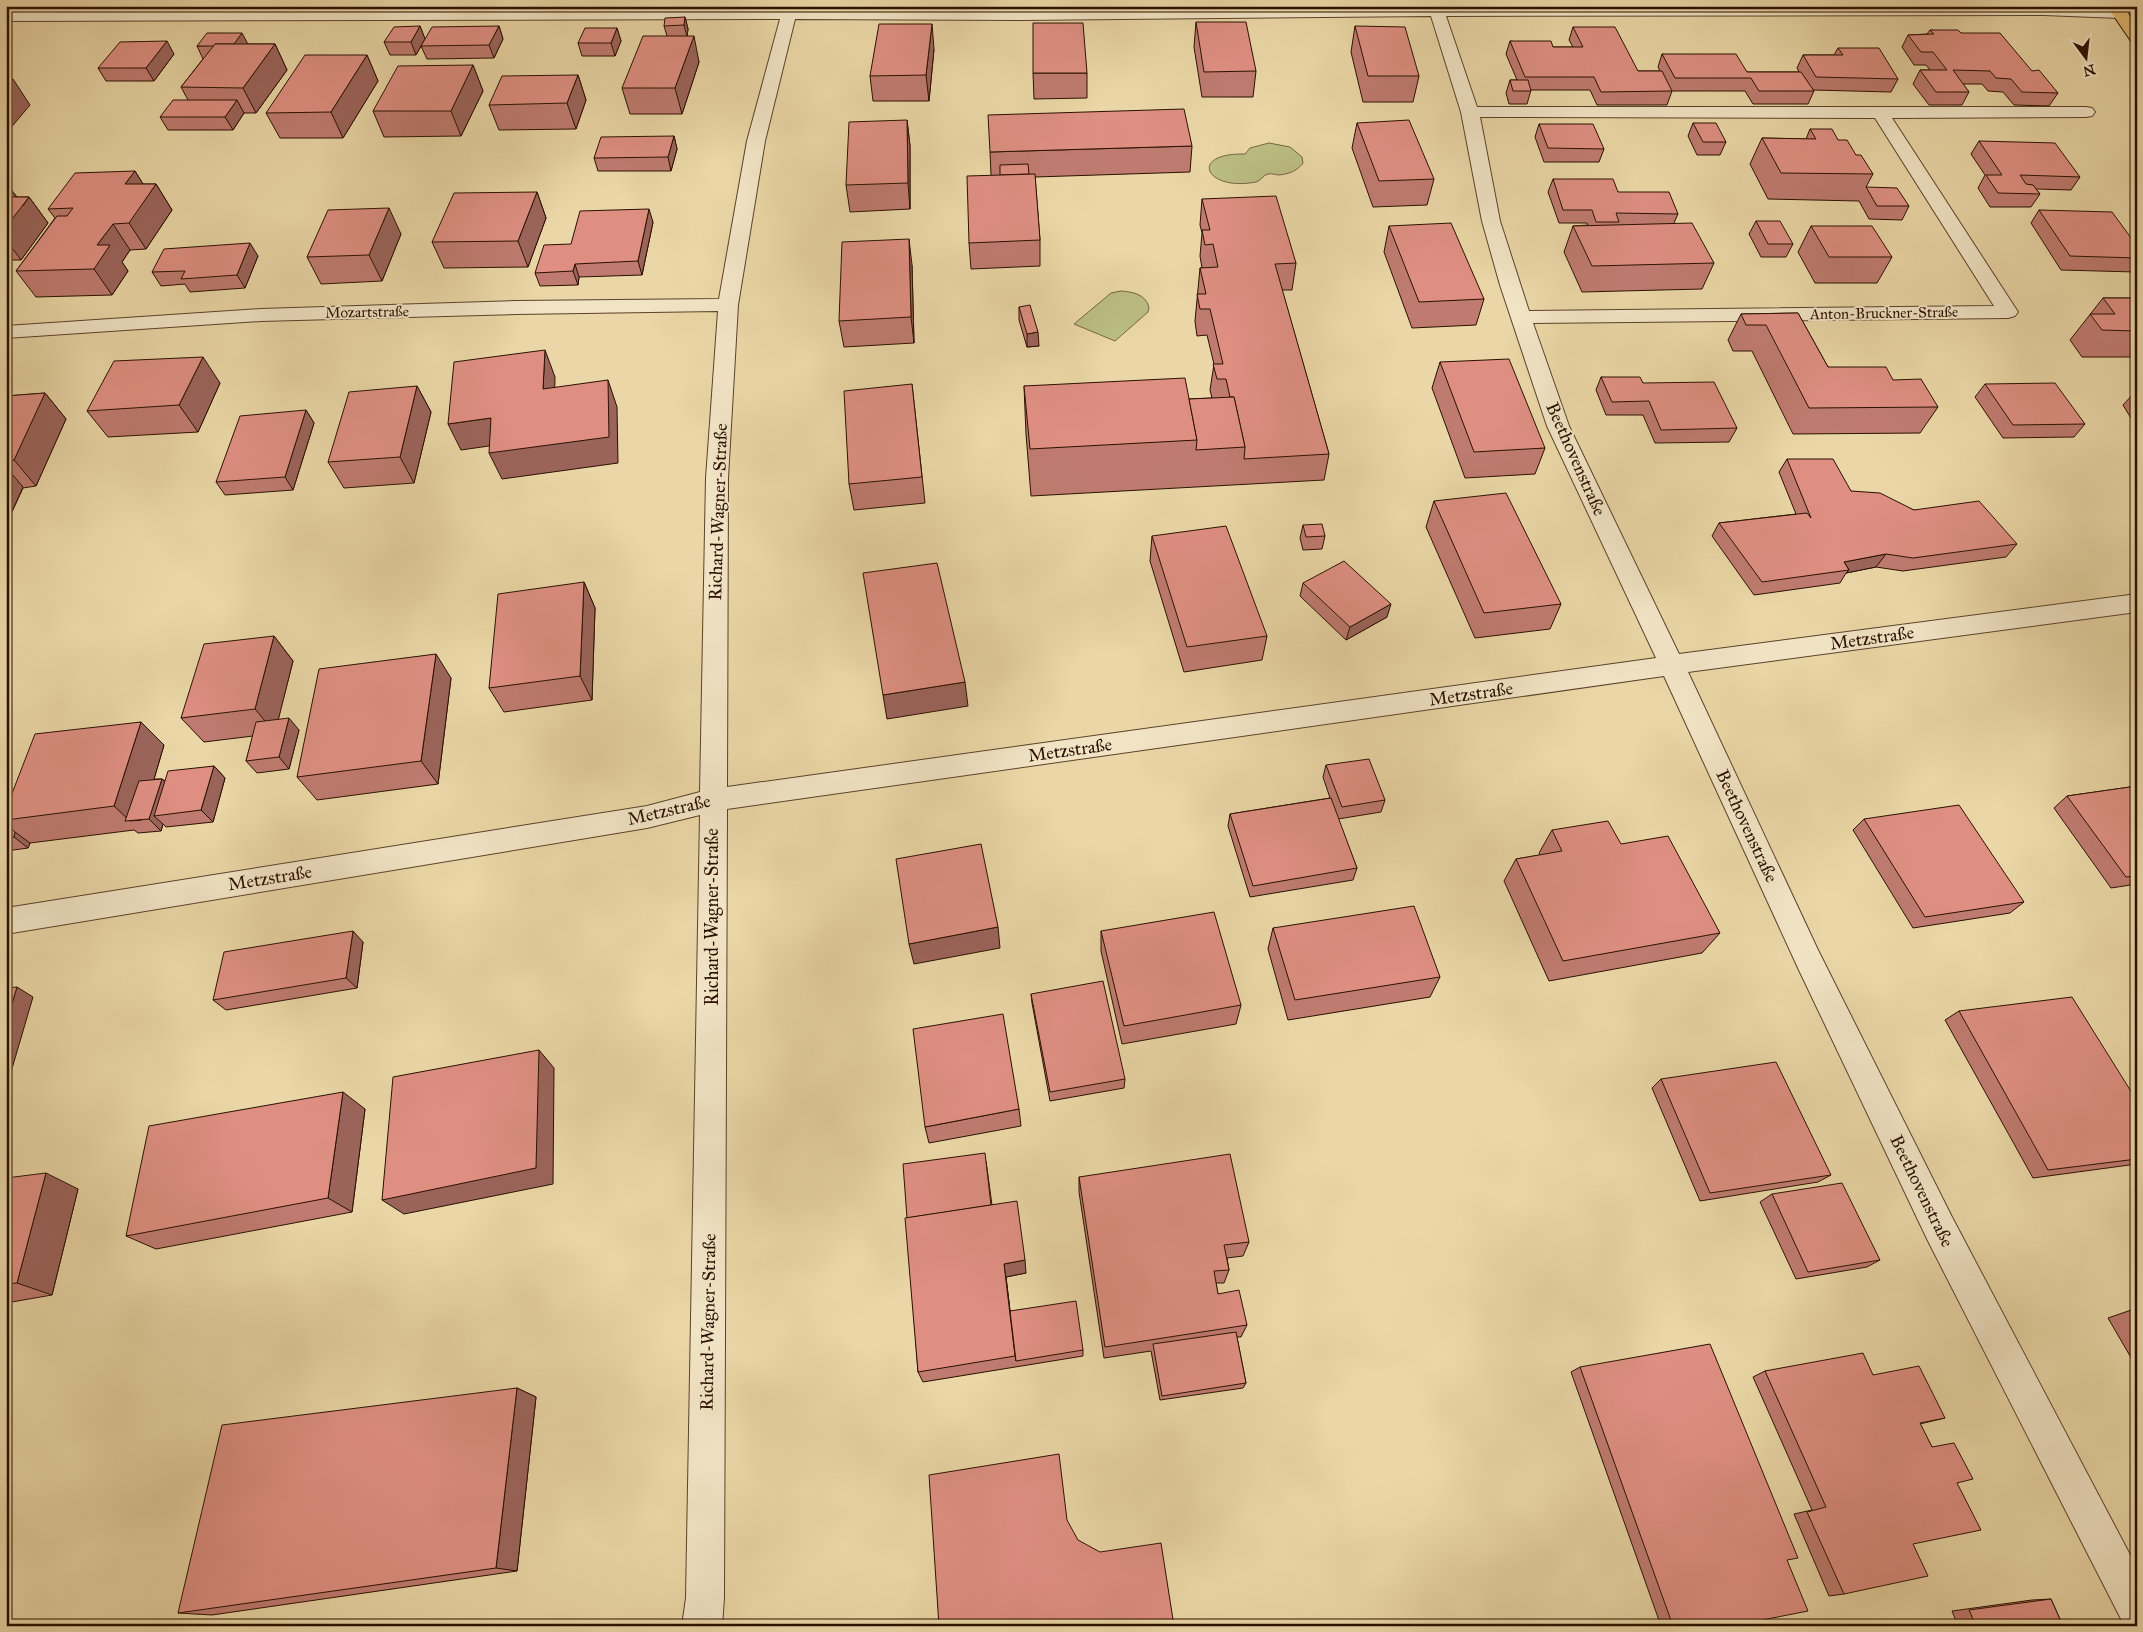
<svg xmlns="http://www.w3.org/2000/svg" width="2143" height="1632" font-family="'IM FELL Great Primer',serif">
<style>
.green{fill:#bbbd83;stroke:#736642}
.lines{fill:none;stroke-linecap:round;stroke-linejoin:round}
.minor-casing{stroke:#5b422a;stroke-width:2}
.major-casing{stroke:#2b1000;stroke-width:2}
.minor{fill:#f1e4c5;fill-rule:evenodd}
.major{fill:#e5bb73;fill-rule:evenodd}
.wall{fill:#bf7b70;stroke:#2b1000}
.shaded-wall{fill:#9b645b;stroke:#2b1000}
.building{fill:#de8f82;stroke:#2b1000}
.labels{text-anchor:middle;stroke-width:4;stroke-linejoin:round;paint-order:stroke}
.far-street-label{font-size:15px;fill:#2b1000;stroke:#f1e4c5}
.street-label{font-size:18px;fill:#2b1000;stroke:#f1e4c5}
</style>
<rect width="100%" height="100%" fill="#ead6a6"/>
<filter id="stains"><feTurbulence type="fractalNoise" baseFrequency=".004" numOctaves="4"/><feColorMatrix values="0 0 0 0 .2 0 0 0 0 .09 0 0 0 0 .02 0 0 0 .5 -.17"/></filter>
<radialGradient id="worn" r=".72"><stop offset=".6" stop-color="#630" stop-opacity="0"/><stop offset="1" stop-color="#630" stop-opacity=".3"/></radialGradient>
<g class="green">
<path d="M1269,143L1290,147L1302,157L1303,163C1297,171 1289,174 1279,175C1276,175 1271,173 1268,174C1263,175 1261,181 1256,182C1206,192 1187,153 1245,154L1250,148Z"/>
<path d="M1121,291C1133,292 1145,294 1149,307L1148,312L1115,341L1074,324L1111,293Z"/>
</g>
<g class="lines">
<g class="minor-casing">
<path id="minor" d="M783,6H799L798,10H1023L1437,6H2068L2125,10L2127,13L2125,16L2119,18L2044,15L1446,16L1477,107H2086L2092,108L2095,112L2092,116L2086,117L1892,118L2018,312L2015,316L2008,318L1533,323L1569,426L1679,654L2137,594V612L1688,672L1818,950L1952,1217L2137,1568V1626L2123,1623L1928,1241L1798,968L1664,676L727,809L724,1598L722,1626H682L686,1598L700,815L647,828L6,934V908L647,806L700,792L706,478L718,311L516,314L261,321L6,338V326L261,309L516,301L719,299L747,141L780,19L6,21V11L782,10ZM1431,16L1461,112L1482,221L1500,285L1547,426L1656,658L727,787L728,478L738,305L765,141L795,19L1023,20ZM1480,117L1875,118L1994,306L1529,311L1500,221Z"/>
</g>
<g class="major-casing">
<path id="major" d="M2107,6H2123L2137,26V43L2131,41Z"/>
</g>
<use href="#minor" class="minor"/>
<use href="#major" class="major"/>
</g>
<g class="wall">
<path d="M685,17L688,29L687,36L699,62L682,114H630L622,88L667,36L664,26Z"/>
<path d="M1196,22L1256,71L1253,97H1202L1194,47Z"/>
<path d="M420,26L425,39L416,55H390L384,42Z"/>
<path d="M499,26L503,39L494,58L427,59L421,46Z"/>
<path d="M1355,26L1419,76L1413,102H1363L1351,52Z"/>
<path d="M1573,27L1638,71H1660L1658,67L1662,54L1747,72H1799L1797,68L1803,55H1834L1838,48L1898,79L1891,92L1813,90L1814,91L1808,104H1753L1745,91H1672L1667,105H1597L1590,90H1531L1527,104H1509L1506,93L1510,80H1517L1506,54L1510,41L1553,47H1573L1569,40Z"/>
<path d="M617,28L621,41L615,56H582L578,43Z"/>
<path d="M1930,30L1961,33L2032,71L2058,93L2049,106L2014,105L2003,92L1988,91L1982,84H1963L1969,92L1962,105H1929L1913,84L1920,70H1930L1926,65H1914L1902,47L1908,35L1927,34Z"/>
<path d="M248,44H275L287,70L256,113H244L233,130H168L160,117L188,100L181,87L203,59L197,46Z"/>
<path d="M934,49L929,101H873L870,76Z"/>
<path d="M174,54L154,81H106L98,68Z"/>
<path d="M367,55L378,81L343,138H280L266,113Z"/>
<path d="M473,65L483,91L461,136L384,137L373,111Z"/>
<path d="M1033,73H1087V98L1034,99Z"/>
<path d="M578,75L586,100L576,129L499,130L489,105Z"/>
<path d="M907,120L910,146V209L850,212L846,185Z"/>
<path d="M1357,123L1434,179L1427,205L1373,207L1352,148Z"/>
<path d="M1693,123L1726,142L1720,155H1697L1688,136Z"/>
<path d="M1539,124L1604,149L1599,162H1544L1535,137Z"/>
<path d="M1810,129L1838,140L1856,155L1873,174L1866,187L1909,206L1902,220L1869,219L1859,201L1768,199L1750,164L1762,138L1806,139Z"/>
<path d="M674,136L677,149L671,171H598L594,158Z"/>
<path d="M1979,141L2080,177L2071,190L2036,189L2040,194L2031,207H1990L1978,188L1985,175L1971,154Z"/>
<path d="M1192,146L1190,172L1035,177L1040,240V266L971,269L969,243L991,175L990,152Z"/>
<path d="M135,171L143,184H156L172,210L146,249L130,250L122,262L128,271L112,295L36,297L16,271L55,218L48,209Z"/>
<path d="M1553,179L1618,192L1678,214L1674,223L1714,263L1702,289L1582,292L1564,252L1573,226L1588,225L1587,223H1559L1548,192Z"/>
<path d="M6,184H7L17,197H29L48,223L21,260H6Z"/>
<path d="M537,192L546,218L528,267L444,268L432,242Z"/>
<path d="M1202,199L1296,263L1292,290H1282L1329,454L1324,480L1031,496L1026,434L1024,386L1189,399L1212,398L1210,390L1214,364L1207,335L1197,336L1195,321L1200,268H1202L1200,256L1202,233L1200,225Z"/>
<path d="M2039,210L2137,246V270L2135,272L2061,270L2031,223Z"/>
<path d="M1756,221L1793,244L1786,257H1761L1749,234Z"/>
<path d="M653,222L642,275L579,277L578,285L540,286L535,273L571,244Z"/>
<path d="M1389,226L1484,299L1476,325L1412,328L1384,252Z"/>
<path d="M1811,226L1892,257L1877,283H1815L1798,252Z"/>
<path d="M401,234L382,281L321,284L307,257Z"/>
<path d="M258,256L245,288L190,292L185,284L161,286L152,272Z"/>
<path d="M912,265L914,343L844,347L839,321Z"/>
<path d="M2103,298H2137V357H2082L2070,340Z"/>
<path d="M1019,307L1039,346L1027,347L1019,320Z"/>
<path d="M1798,313L1828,367L1938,407L1920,433L1793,434L1752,351H1733L1728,340L1741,314Z"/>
<path d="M1440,362L1545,448L1535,474L1465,478L1432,388Z"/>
<path d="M1601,377L1643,383L1737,428L1729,442L1655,443L1643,415H1606L1596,390Z"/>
<path d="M220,383L198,432L108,437L87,411Z"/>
<path d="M912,384L925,503L854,510L849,484Z"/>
<path d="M1985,384L2085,424L2074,437L2003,438L1975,397Z"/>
<path d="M417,386L431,412L414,483L344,488L328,462Z"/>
<path d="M2135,392H2137V428L2123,405Z"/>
<path d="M45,393L66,419L36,486L23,488L6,525V396Z"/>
<path d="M306,410L314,423L293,490L225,495L216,482Z"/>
<path d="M1787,459L1851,491L1914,510L2017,544L2006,557L1903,571L1876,567L1846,573L1840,583L1754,595L1712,536L1719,523L1796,514L1779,472Z"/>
<path d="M1434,501L1561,604L1550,629L1475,638L1426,527Z"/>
<path d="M1303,525L1325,536L1322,549L1303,550L1300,538Z"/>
<path d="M1152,536L1267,636L1262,660L1184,672L1150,561Z"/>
<path d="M584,582L595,608L592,700L504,712L489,688Z"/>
<path d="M1303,583L1387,617L1346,640L1300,596Z"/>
<path d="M274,636L293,661L278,719L299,730L289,769L257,773L246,761L253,736L204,742L181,718Z"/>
<path d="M451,678L438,784L317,800L297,777Z"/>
<path d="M141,722L164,745L154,779H162L165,781L214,766L225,778L213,822L166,827L163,824L161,831L138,833L134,830L30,843L28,848L6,851V797L11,796Z"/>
<path d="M1326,765L1385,800L1381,812L1338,819L1357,868L1353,880L1250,897L1228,826L1230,814L1330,798L1323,777Z"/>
<path d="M2137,786V884L2111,888L2054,808L2067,796Z"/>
<path d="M1864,819L2024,902L2010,913L1913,928L1853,830Z"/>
<path d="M1552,830L1720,933L1702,953L1549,981L1504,881L1516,859L1540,855L1539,853Z"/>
<path d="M1273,928L1440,977L1430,997L1288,1020L1268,949Z"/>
<path d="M1101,931L1241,1005L1236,1024L1122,1044L1101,951Z"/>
<path d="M363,942L357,988L226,1010L213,1000Z"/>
<path d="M1031,994L1125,1079L1124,1088L1050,1101L1032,1003Z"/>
<path d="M1959,1011L2137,1101V1164L2033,1178L1945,1020Z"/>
<path d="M1661,1079L1831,1175L1818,1182L1700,1201L1652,1088Z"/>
<path d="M365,1109L352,1212L156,1249L126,1236Z"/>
<path d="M1019,1109L1021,1126L929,1143L925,1127Z"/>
<path d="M986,1161L992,1205L1026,1273L1006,1277L1010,1311L1083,1350V1356L923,1382L918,1372L907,1218Z"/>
<path d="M6,1174L11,1178L78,1189L52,1295L6,1303Z"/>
<path d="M1079,1177L1249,1242L1243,1256L1227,1258L1229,1270L1224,1283H1216L1218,1294L1247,1325L1241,1337H1237L1246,1383L1243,1388L1160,1400L1151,1351L1104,1358L1079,1192Z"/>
<path d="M1772,1194L1880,1260L1867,1267L1796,1279L1760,1202Z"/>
<path d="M2137,1308V1368L2108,1318Z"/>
<path d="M1580,1367L1787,1560L1732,1626H1661L1571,1372Z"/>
<path d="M1765,1371L1873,1375L1945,1418L1920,1424L1932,1447L1957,1483L1913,1544L1844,1594L1829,1596L1794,1514L1812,1510L1753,1377Z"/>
<path d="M517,1388L536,1397L517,1571L212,1615L178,1613Z"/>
<path d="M2051,1599L2063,1626H1958L1952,1611L2032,1600Z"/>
</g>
<g class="shaded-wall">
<path d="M685,17L688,29L687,37L684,25Z"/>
<path d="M932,24L934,49L929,101L926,75Z"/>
<path d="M420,26L425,39L416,55L411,42Z"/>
<path d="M499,26L503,39L494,58L489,45Z"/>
<path d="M617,28L621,41L615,56L611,43Z"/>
<path d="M242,33L249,46H232Z"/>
<path d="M694,36L699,62L682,114L675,88Z"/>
<path d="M167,41L174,54L154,81L146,68Z"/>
<path d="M275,44L287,70L256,113L243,88Z"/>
<path d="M367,55L378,81L343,138L331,112Z"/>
<path d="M473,65L483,91L461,136L451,111Z"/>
<path d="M578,75L586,100L576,129L567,103Z"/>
<path d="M13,79L30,105L9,130L6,126V87Z"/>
<path d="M237,100L244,113L233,130L225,117Z"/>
<path d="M907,120L910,146V209L908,183Z"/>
<path d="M674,136L677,149L671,171L668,157Z"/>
<path d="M135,171L149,194L156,184L172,210L146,249L129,223L125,184Z"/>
<path d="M7,184L23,206L29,197L48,223L21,260L6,240V185Z"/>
<path d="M537,192L546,218L528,267L518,241Z"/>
<path d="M389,208L401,234L382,281L369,255Z"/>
<path d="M649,209L653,222L642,275L638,261Z"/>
<path d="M113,224L130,250L122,262L128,271L112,295L94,269L97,245Z"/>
<path d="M909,239L912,265L914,343L911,317Z"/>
<path d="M250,243L258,256L245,288L237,275Z"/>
<path d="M575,264L579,277L578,285L573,271Z"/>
<path d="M1038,332L1039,346L1027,347V334Z"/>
<path d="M545,350L555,377L554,415L543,389Z"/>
<path d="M203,357L220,383L198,432L179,405Z"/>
<path d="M608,380L617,407L618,463L502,479L489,453Z"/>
<path d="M417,386L431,412L414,483L400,457Z"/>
<path d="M45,393L66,419L36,486L14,460Z"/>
<path d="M306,410L314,423L293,490L285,477Z"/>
<path d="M491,418L503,444L461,450L448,424Z"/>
<path d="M12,474L23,487L6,525V486Z"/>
<path d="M1886,554L1876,567L1846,573L1849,570L1844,562Z"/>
<path d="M584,582L595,608L592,700L580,676Z"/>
<path d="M1391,604L1387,617L1346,640L1350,627Z"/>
<path d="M274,636L293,661L275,733L255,709Z"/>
<path d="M436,654L451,678L438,784L421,761Z"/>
<path d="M965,682L968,706L887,719L883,695Z"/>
<path d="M289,718L299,730L289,769L279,757Z"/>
<path d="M141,722L164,745L142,820L130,821L114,806Z"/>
<path d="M214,766L225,778L213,822L201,810Z"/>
<path d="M162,779L174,790L154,816L163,824L161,831L149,819Z"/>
<path d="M15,832L30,843L28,848L14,837Z"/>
<path d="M998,927L1000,948L914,964L909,944Z"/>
<path d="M353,931L363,942L357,988L346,978Z"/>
<path d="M17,987L33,997L11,1072L6,1069V1023Z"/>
<path d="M539,1050L554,1068L553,1184L404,1214L382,1200Z"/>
<path d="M343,1092L365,1109L352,1212L328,1198Z"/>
<path d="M6,1119L8,1120L6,1127Z"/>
<path d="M46,1173L78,1189L52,1295L17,1283Z"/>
<path d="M6,1174L32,1195L6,1183Z"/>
<path d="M1025,1260L1026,1273L1006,1277L1016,1361L1004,1264Z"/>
<path d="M517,1388L536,1397L517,1571L496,1568Z"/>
</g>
<g class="building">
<path d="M685,17L684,25L664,26L665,18Z"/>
<path d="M1196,22H1246L1256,71L1204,72Z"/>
<path d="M1033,23H1083L1087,73H1033Z"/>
<path d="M879,24H932L926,75L870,76Z"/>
<path d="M420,26L411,42H384L394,27Z"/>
<path d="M499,26L489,45L421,46L432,27Z"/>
<path d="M1355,26L1405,27L1419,76H1368Z"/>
<path d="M1573,27H1615L1638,71H1662L1672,91L1601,92L1594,77H1525L1510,41H1551L1553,47H1583Z"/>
<path d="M585,28H617L611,43H578Z"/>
<path d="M1930,30H1958L1961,33H2000L2032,71L2039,70L2058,93L2022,92L2011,79L1996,78L1990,71L1953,70L1969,92H1936L1920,70H1947L1933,52H1921L1908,35L1934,34Z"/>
<path d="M207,33H242L234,44H215L213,46H197Z"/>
<path d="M643,36H694L675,88H622Z"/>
<path d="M167,41L146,68H98L120,42Z"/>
<path d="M215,44H275L243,88L181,87Z"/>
<path d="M1838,48H1879L1898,79L1816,77L1803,55H1843Z"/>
<path d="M1662,54H1736L1747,72H1801L1814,91H1759L1751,78H1675Z"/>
<path d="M305,55H367L331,112L266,113Z"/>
<path d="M473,65L451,111H373L398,66Z"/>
<path d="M578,75L567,103L489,105L502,76Z"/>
<path d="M6,79H13L6,87Z"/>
<path d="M1510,80H1528L1531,91H1513Z"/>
<path d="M173,100H237L225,117H160Z"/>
<path d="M1184,109L1192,146L990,152L988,115Z"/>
<path d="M907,120L908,183L846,185L849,122Z"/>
<path d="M1409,120L1434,179L1379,181L1357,123Z"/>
<path d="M1693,123H1716L1726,142H1703Z"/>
<path d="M1539,124H1593L1604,149L1548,148Z"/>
<path d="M1810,129H1832L1838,140H1847L1856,155H1861L1873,174L1781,173L1762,138L1816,139Z"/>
<path d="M674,136L668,157L594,158L601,137Z"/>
<path d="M1979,141L2055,143L2080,177L2020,175L2026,184L2033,185L2040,194L1998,193L1986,175H2002Z"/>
<path d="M1028,164L1029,174L1000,175V165Z"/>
<path d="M135,171L125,184H156L129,223L113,224L97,245H110L94,269L16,271L57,216H67L73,208L48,209L75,173Z"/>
<path d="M1035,174L1040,240L969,243L967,176Z"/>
<path d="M1553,179H1613L1618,192H1669L1678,214L1616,213L1619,222H1596L1592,210H1563Z"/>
<path d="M1866,187L1897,188L1909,206H1877Z"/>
<path d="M537,192L518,241L432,242L454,193Z"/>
<path d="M1276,196L1296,263L1275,264L1329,454L1244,459L1245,447L1234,397H1230L1226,379H1217L1213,364H1223L1210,309H1200L1197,294H1206L1200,268L1218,267L1213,244L1205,245L1202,230H1210L1202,199Z"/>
<path d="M6,197H29L6,227Z"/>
<path d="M389,208L369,255L307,257L328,210Z"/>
<path d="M649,209L638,261L575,264L573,271L535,273L544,245L571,244L580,211Z"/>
<path d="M2039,210L2112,212L2137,246V258L2070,256Z"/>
<path d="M1756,221H1780L1793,244H1768Z"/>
<path d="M1451,223L1484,299L1419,302L1389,226Z"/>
<path d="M1692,223L1714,263L1592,266L1573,226Z"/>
<path d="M1811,226H1872L1892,257H1829Z"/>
<path d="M909,239L911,317L839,321L842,242Z"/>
<path d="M250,243L237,275L181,279L185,271L152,272L164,249Z"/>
<path d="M2103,298H2137V331L2102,330L2090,314H2115Z"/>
<path d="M1030,305L1038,332L1027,334L1019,307Z"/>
<path d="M1798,313L1828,367H1886L1893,380L1921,379L1938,407L1809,408L1766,325H1746L1741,314Z"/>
<path d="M545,350L543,389L608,380L609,437L489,453L491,418L448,424L454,362Z"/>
<path d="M203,357L179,405L87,411L114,361Z"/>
<path d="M1509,359L1545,448L1474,452L1440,362Z"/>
<path d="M1601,377H1640L1643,383L1714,382L1737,428L1661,430L1649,401L1612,402Z"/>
<path d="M1185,378L1197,440L1030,449L1024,386Z"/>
<path d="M2055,383L2085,424L2013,425L1985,384Z"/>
<path d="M912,384L922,477L849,484L844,391Z"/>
<path d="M417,386L400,457L328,462L349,392Z"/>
<path d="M45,393L14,460L6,461V396Z"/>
<path d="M1234,397L1245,447L1196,450L1197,440L1189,399Z"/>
<path d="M306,410L285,477L216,482L240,416Z"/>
<path d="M1787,459H1833L1851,491L1880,493L1914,510L1979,501L2017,544L1913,558L1886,554L1844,562L1849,570L1762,582L1719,523L1807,513L1811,518Z"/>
<path d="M12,474L6,486V475Z"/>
<path d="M1506,493L1561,604L1484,613L1434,501Z"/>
<path d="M1322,524L1325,536L1306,537L1303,525Z"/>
<path d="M1226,526L1267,636L1187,647L1152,536Z"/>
<path d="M1344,561L1391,604L1350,627L1303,583Z"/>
<path d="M937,563L965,682L883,695L863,573Z"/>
<path d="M584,582L580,676L489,688L498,594Z"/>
<path d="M274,636L255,709L181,718L204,644Z"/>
<path d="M436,654L421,761L297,777L319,669Z"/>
<path d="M289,718L279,757L246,761L256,722Z"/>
<path d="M141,722L114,806L6,820V809L35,734Z"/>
<path d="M1369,759L1385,800L1342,807L1326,765Z"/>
<path d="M214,766L201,810L154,816L168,771Z"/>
<path d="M162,779L149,819L125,821L139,781Z"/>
<path d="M2137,786V876L2126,877L2067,796Z"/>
<path d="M11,796L6,809V797Z"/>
<path d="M1331,798L1357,868L1253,886L1230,814Z"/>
<path d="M1959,805L2024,902L1925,917L1864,819Z"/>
<path d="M1608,821L1621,844L1668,836L1720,933L1563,961L1516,859L1562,851L1552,830Z"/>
<path d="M6,824L15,832L14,837L6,838Z"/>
<path d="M981,844L998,927L909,944L896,859Z"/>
<path d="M1414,906L1440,977L1295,1000L1273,928Z"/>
<path d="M1214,912L1241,1005L1124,1026L1101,931Z"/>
<path d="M353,931L346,978L213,1000L224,952Z"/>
<path d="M1103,981L1125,1079L1050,1092L1031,994Z"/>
<path d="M17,987L6,1023V988Z"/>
<path d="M2072,997L2137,1101V1159L2048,1170L1959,1011Z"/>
<path d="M1003,1014L1019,1109L925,1127L913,1029Z"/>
<path d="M539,1050L536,1168L382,1200L393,1077Z"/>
<path d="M1776,1062L1831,1175L1710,1193L1661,1079Z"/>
<path d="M343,1092L328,1198L126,1236L149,1126Z"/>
<path d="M985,1153L991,1205L907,1218L903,1164Z"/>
<path d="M1230,1154L1249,1242L1224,1245L1229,1270L1214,1271L1218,1294L1239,1290L1247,1325L1105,1347L1079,1177Z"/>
<path d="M46,1173L17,1283L6,1284V1178Z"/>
<path d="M1842,1183L1880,1260L1808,1272L1772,1194Z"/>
<path d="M1017,1201L1025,1260L1004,1264L1015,1356L918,1372L905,1218Z"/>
<path d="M1076,1301L1083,1350L1016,1361L1010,1311Z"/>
<path d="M1236,1332L1246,1383L1162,1396L1153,1344Z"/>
<path d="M1710,1344L1798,1558L1787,1560L1808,1611L1732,1626H1673L1580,1367Z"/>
<path d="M1863,1353L1873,1375L1919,1366L1945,1418L1920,1423L1932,1447L1954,1443L1973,1479L1957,1483L1981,1530L1913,1544L1928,1576L1844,1594L1807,1512L1826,1507L1765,1371Z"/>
<path d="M517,1388L496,1568L178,1613L222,1425Z"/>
<path d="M1059,1454L1067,1520L1078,1540L1100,1552L1161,1543L1174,1626H939L929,1475Z"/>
<path d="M2051,1599L2063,1626H1976L1969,1610Z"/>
</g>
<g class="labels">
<g class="far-street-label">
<text transform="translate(367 312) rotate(-1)" y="5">Mozartstraße</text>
<text transform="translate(1884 313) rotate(-1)" y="5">Anton-Bruckner-Straße</text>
</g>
<g class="street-label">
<text transform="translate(1576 459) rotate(66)" y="6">Beethovenstraße</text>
<text transform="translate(718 512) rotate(-88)" y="6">Richard-Wagner-Straße</text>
<text transform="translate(1872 638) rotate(-8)" y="6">Metzstraße</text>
<text transform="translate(1471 694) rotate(-8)" y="6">Metzstraße</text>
<text transform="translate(1070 750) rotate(-8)" y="6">Metzstraße</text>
<text transform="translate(669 810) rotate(-13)" y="6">Metzstraße</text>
<text transform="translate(1747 826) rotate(65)" y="6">Beethovenstraße</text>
<text transform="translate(270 878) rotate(-9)" y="6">Metzstraße</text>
<text transform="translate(712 917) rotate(-90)" y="6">Richard-Wagner-Straße</text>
<text transform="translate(1922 1191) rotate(64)" y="6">Beethovenstraße</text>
<text transform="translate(708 1322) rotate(-89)" y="6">Richard-Wagner-Straße</text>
</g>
</g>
<rect width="2143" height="1632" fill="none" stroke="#ead6a6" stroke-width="25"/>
<rect x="8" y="8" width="2128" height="1617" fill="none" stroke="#2b1000" stroke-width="2.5"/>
<rect x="12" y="12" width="2118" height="1607" fill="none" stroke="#2b1000"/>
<g transform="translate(2086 58) rotate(165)" stroke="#f1e4c5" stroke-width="4" paint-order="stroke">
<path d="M0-4L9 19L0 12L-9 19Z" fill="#2b1000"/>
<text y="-8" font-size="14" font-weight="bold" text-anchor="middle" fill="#2b1000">N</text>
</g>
<rect width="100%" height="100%" filter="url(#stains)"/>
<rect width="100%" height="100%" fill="url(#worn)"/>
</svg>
